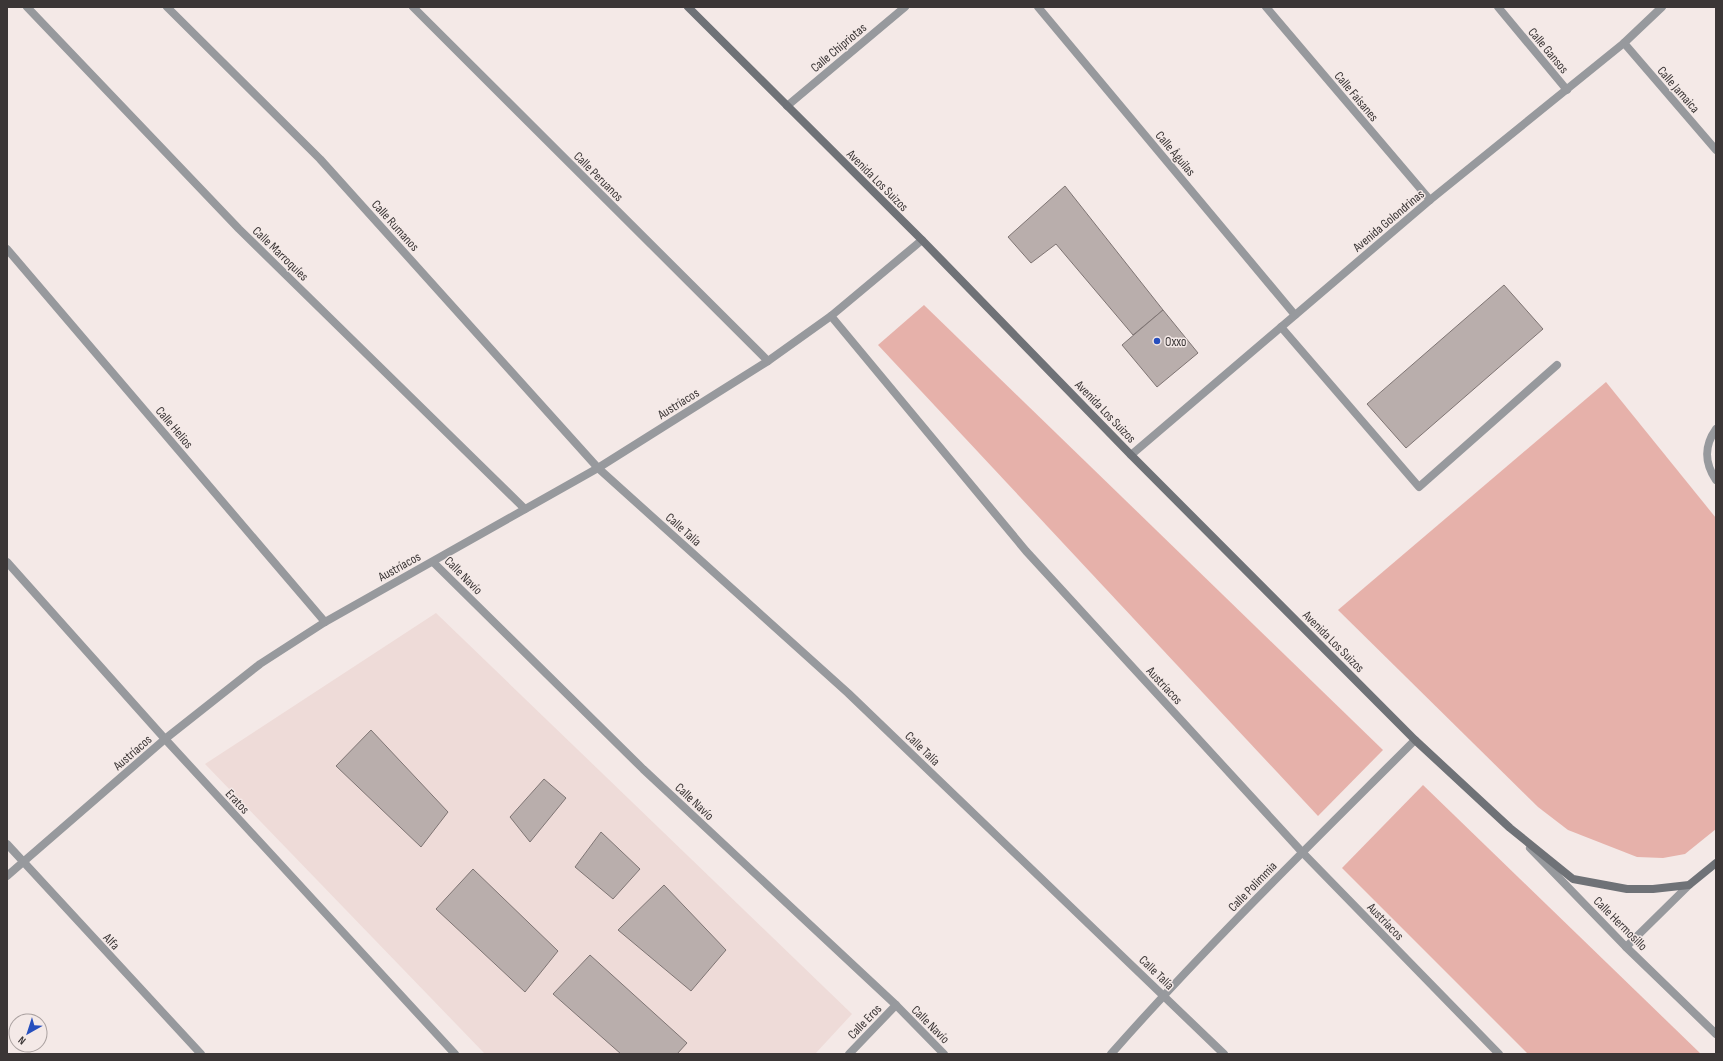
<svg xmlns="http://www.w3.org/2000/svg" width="1723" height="1061" font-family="'Sofia Sans Condensed',sans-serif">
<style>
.built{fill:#eedbd8}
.green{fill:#e6b1aa}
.building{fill:#b9aeac;stroke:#7f7574}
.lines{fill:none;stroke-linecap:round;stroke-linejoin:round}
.service{stroke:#97999d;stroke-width:8}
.minor{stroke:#97999d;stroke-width:8}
.tertiary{stroke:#97999d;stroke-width:8}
.secondary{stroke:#6f7277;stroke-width:8}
.poi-dot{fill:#264fbe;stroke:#f4e9e7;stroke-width:1.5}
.labels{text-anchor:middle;stroke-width:3;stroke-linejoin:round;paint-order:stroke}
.street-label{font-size:13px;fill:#3b3636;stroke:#f4e9e7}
.poi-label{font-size:13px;fill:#3b3636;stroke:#f4e9e7;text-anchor:start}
</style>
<rect width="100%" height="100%" fill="#f4e9e7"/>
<path class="built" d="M436,613L852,1014L815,1054H485L205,764Z"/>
<g class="green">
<path d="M924,305L1383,750L1318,816L878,345Z"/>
<path d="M1606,382L1716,518V829L1685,854L1663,858L1637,857L1568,830L1538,807L1338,610Z"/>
<path d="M1423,785L1701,1054H1528L1342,868Z"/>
</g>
<g class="building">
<path d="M1065,186L1163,310L1133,335L1056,244L1031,263L1008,237Z"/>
<path d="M1504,285L1543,329L1406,448L1367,404Z"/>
<path d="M1163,310L1198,353L1157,387L1122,345Z"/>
<path d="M371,730L448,812L421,847L336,766Z"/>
<path d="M544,779L566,798L530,842L510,817Z"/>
<path d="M601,832L640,869L613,899L575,867Z"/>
<path d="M473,869L558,951L525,992L436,909Z"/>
<path d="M664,885L726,950L691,991L618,930Z"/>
<path d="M590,955L687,1043L677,1054H621L553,994Z"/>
</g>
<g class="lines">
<path class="service" d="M1281,327L1419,487L1557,365"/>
<g class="minor">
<path d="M27,7L239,229L525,509"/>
<path d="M167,7L320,159L598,468L848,693L1224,1054"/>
<path d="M413,7L768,361"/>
<path d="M1038,7L1295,315"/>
<path d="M1266,7L1430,200"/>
<path d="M1498,7L1567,90"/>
<path d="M1624,43L1716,150"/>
<path d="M787,106L905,7"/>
<path d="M7,249L325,622"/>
<path d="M1716,429C1704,446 1704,462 1716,480"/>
<path d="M1131,455L1430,200L1624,43L1662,7"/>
<path d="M7,562L165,739L455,1054"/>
<path d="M433,562L643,769L896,1005L944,1054"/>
<path d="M7,844L201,1054"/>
<path d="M849,1054L896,1005"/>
<path d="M1111,1054C1207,945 1312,843 1415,740"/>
</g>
<g class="tertiary">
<path d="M831,316L1026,551L1302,852L1499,1054"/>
<path d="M1530,848L1626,947L1716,1034"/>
<path d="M7,876L165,739L260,664L325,622L598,468L768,361L831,316L922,240"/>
<path d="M1626,947L1689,885"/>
</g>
<path class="secondary" d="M688,7L922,240L1131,455L1415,740L1510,828L1573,879L1627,889H1653L1689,885L1716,863"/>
</g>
<circle class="poi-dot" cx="1157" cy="341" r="4"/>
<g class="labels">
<g class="street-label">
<text transform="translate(838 47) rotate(-40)" y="5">Calle Chipriotas</text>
<text transform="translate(1549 50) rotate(50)" y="5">Calle Gansos</text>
<text transform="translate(1679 89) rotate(49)" y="5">Calle Jamaica</text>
<text transform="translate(1357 96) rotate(50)" y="5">Calle Faisanes</text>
<text transform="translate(1176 153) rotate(50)" y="5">Calle Águilas</text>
<text transform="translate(599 176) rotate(45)" y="5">Calle Peruanos</text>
<text transform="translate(878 180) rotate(45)" y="5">Avenida Los Suizos</text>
<text transform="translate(1388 220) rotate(-40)" y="5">Avenida Golondrinas</text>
<text transform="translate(396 225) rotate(48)" y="5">Calle Rumanos</text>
<text transform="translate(281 253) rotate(44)" y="5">Calle Marroquíes</text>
<text transform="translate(678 403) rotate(-32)" y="5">Austríacos</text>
<text transform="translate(1106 411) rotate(46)" y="5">Avenida Los Suizos</text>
<text transform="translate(175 427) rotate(50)" y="5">Calle Helios</text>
<text transform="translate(684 529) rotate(42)" y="5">Calle Talía</text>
<text transform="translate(399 566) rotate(-29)" y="5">Austríacos</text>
<text transform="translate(464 575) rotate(45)" y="5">Calle Navío</text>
<text transform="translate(1334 641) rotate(45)" y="5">Avenida Los Suizos</text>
<text transform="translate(1165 685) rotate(47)" y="5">Austríacos</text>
<text transform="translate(923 748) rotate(44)" y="5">Calle Talía</text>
<text transform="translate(132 752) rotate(-41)" y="5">Austríacos</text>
<text transform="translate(238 801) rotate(47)" y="5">Eratos</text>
<text transform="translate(695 801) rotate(43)" y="5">Calle Navío</text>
<text transform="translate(1252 886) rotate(-46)" y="5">Calle Polimmia</text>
<text transform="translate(1386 921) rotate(46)" y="5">Austríacos</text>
<text transform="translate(1621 923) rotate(45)" y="5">Calle Hermosillo</text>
<text transform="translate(112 941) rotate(47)" y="5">Alfa</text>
<text transform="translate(1157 972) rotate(44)" y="5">Calle Talía</text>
<text transform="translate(864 1021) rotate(-46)" y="5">Calle Eros</text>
<text transform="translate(931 1024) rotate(45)" y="5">Calle Navío</text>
</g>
<g class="poi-label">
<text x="1165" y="346">Oxxo</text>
</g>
</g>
<rect width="1723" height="1061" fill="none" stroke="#3b3636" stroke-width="16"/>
<g transform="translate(28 1033) rotate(219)"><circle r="19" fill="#f4e9e7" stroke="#aaa1a0"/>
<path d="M0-3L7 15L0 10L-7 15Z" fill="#264fbe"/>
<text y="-6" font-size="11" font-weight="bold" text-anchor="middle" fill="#3b3636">N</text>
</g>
</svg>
